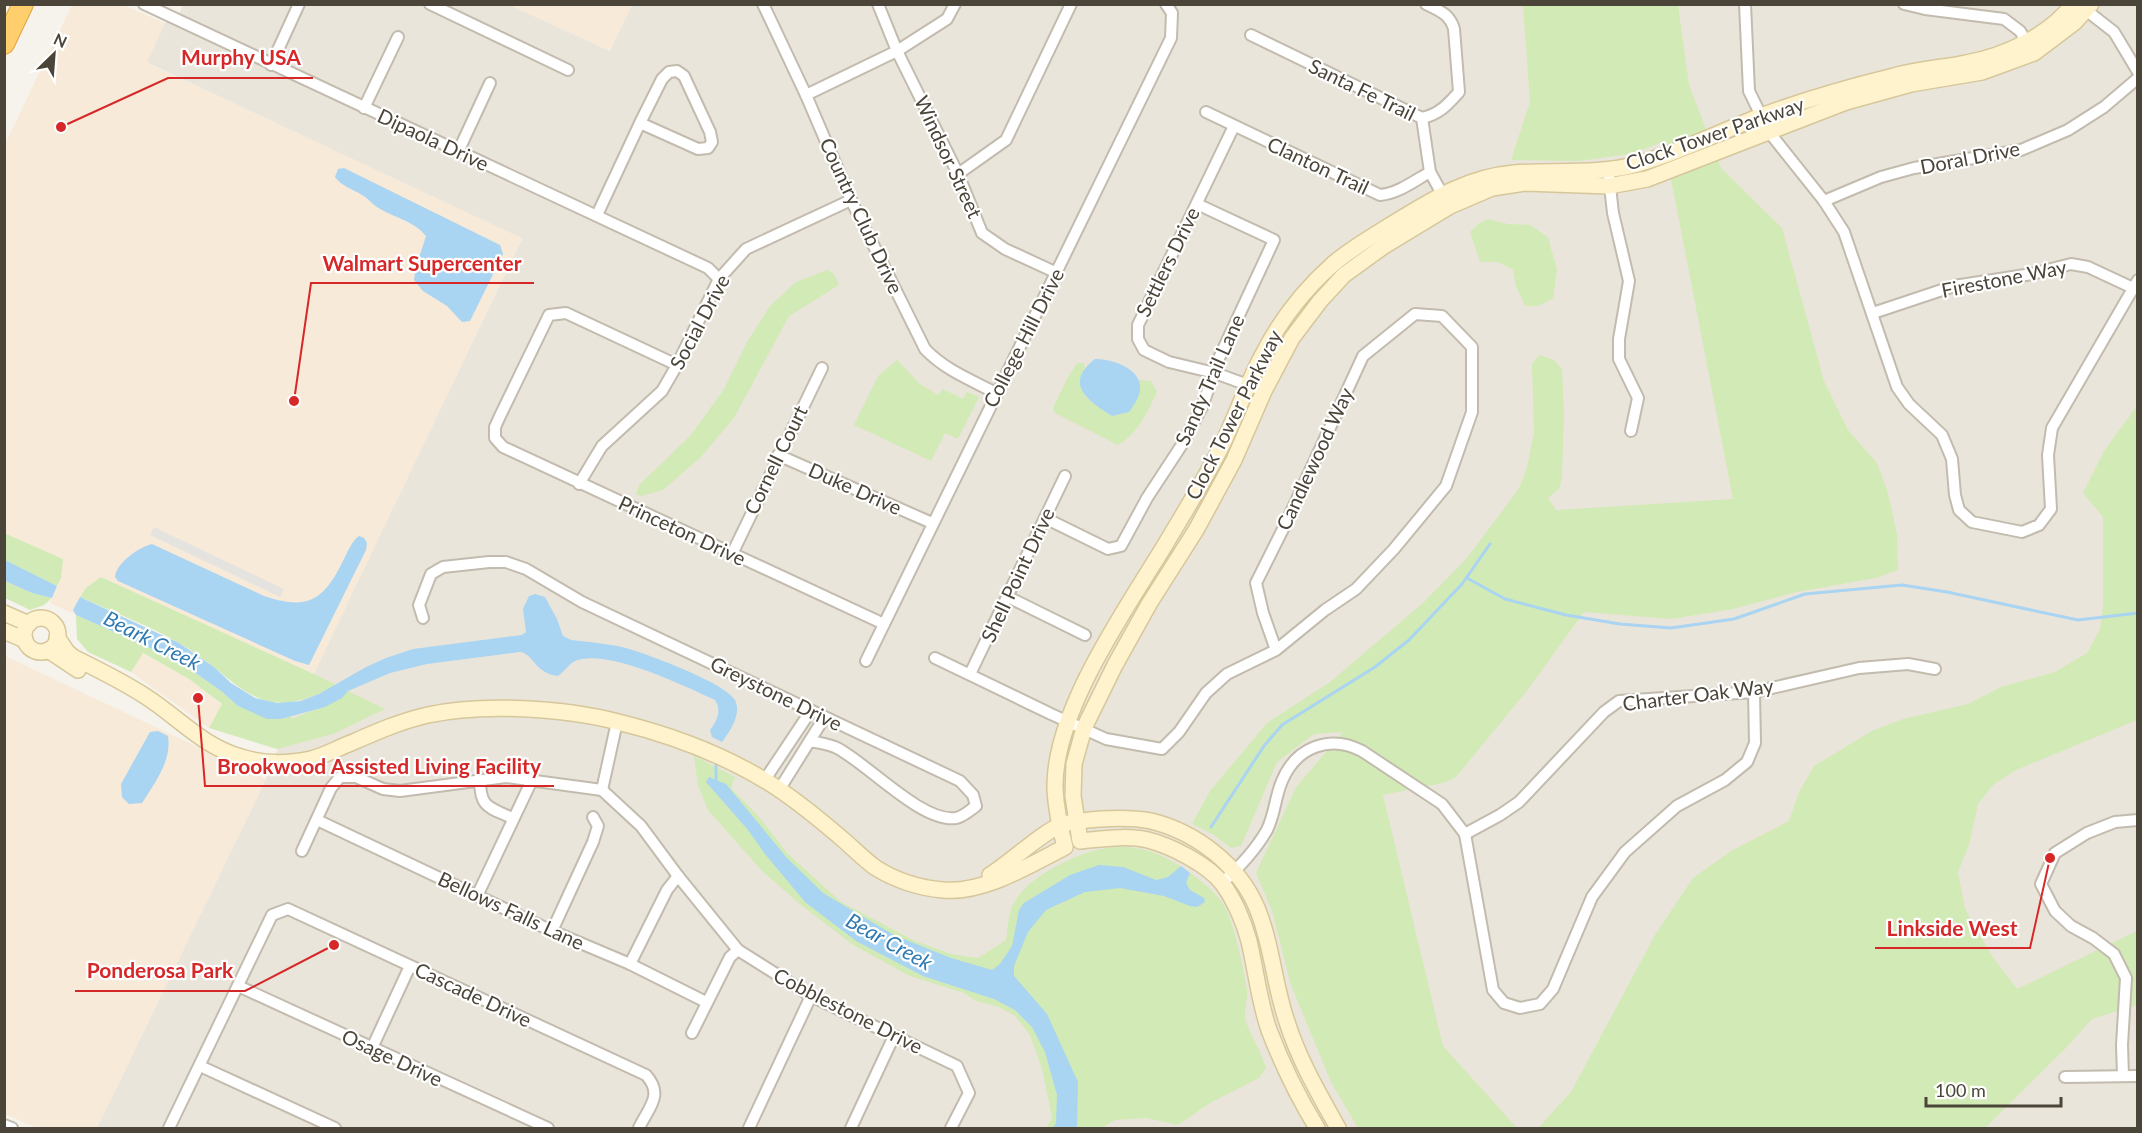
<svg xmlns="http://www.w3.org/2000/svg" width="2142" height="1133" font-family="Lato,sans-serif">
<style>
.residential{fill:#eae5da}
.commercial{fill:#f7ead8}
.green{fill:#d2eab5}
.parking{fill:#e5e3e0}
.water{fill:#a9d4f2}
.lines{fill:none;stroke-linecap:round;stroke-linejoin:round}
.stream{stroke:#a9d4f2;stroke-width:3}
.street-casing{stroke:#c2bbae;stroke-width:14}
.secondary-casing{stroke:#d6c79b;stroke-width:18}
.highway-casing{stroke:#e0a43c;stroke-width:22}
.street{stroke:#fff;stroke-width:10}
.secondary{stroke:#fff3cd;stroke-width:15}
.highway{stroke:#ffcf6e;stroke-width:20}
.labels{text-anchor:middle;stroke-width:4.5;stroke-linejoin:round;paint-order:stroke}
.street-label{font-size:20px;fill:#4b4439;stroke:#fff}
.water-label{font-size:21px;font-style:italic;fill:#2e7ab2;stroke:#fff}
.leader{fill:none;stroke:#d62828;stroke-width:2}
.callout-dot{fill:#d62828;stroke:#fff;stroke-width:2}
.callout-label{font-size:21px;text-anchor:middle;font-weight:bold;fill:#d62828;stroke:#fff;stroke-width:4.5;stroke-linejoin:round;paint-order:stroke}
</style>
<rect width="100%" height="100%" fill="#f6f3ec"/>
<path class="residential" d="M632,4L2137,5V1128H97L266,779L280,743L522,239L146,62L165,23L180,12L183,5H510L610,51Z"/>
<g class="commercial">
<path d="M72,5H123L165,23L147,63L522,238L314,674L101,577L81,595L73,610L76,615L50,603L61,578L62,559L5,533L4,146Z"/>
<path d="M510,5H632L610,51Z"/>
<path d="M142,653L189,679L222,705L209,728L131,672Z"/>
<path d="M5,656L266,779L97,1128H36L5,1114Z"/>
</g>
<g class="green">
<path d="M1523,5H1678L1689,85L1721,168L1782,228L1824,381L1848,430L1877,463L1888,493L1897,534L1898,570L1876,578L1797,592L1733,609L1671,619L1584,612L1526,692L1455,778L1443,783L1383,795L1443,1046L1517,1128H1358L1331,1082L1291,985L1272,911L1256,873L1296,787L1343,732L1314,734L1277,762L1241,846L1231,848L1214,835L1192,824L1210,791L1267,723L1330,682L1423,603L1467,558L1518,490L1526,471L1534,433L1532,363L1540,355L1554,360L1562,369L1564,415L1562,474L1560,488L1548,498L1556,510L1733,499L1672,184L1661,143L1630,154L1579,161L1511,160L1530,102Z"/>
<path d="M1488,219L1508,224L1530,225L1548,237L1557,270L1553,298L1538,306H1525L1516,286L1513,270L1498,262H1480L1470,232L1478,224Z"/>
<path d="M827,270L834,274L839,285L789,316L734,418L700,458L663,490L641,496L636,494L639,485L691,435L724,389L747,342L770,306L796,282Z"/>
<path d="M897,360L920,384L938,395L943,389L963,399L967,392L979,397L958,439L945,433L931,461L854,425L878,376Z"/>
<path d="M1077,363H1084L1085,367L1081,381L1085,397L1112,416L1129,412C1136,401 1140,393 1139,380L1151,381L1157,392C1148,411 1137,435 1118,445L1055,413L1053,408L1068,377Z"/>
<path d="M2137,406V720L2016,770L1993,785L1978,804L1969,845L1958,872L1965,909L1992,956L2017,989L2137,931V1005L2092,1019L2064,1050L1985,1128H1538L1571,1092L1655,935L1693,878L1731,851L1789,821L1799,792L1814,766L1872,731L1903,719L1968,704L2001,687L2055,672L2087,653L2100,629L2103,607V517L2083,493L2104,451Z"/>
<path d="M4,533L63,559L61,578L57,586L5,560Z"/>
<path d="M101,577L314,674L336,685C255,730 242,679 179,643C148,625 113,612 80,597L86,588Z"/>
<path d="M5,581L32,593L52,598L44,605L30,610L5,598Z"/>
<path d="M76,615L177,660L221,691L238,706L281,719L292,716V719C311,710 333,707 348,691L385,709L333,734L277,749L209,728L222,704L189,679L143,653L131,672L88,652L77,639Z"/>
<path d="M694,756L735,777L731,788L760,818L787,853L841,902L915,941L951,954L978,958L1006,940C1008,927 1008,912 1015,901C1024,886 1039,876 1053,868C1102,841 1142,838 1189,872C1202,881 1216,892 1225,907C1234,924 1244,970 1247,990C1248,1000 1243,1013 1246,1022C1252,1038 1261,1051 1266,1068L1259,1078L1210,1103L1178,1125L1147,1118L1115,1120L1102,1128H1046L1052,1118L1042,1069L1030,1035L1015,1016L999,1007L976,1001L964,993L910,976L853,945L801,905L762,871L708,810L698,785Z"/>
</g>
<path class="parking" d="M154,527L284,589L280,597L150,535Z"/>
<g class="water">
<path d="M344,168L500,245L503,254L470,321L462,322L447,306L423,291L414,280L416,267L426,236C413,220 394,218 377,207C372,204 368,198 362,195C353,189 341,186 335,177L338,169Z"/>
<path d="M1095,359C1113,359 1143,369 1140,391C1138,399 1134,405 1129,412L1112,416C1088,401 1063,384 1095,359Z"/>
<path d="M359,536L364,538L367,543L366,550L309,665L295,661L118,581L115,577C116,563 139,547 152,544L264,596C309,611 324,600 344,559C348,551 352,541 359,536Z"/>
<path d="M5,560L57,586L52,598L32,593L5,581Z"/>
<path d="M535,594L545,597L557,619L563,636L571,640C589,642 609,644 626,648C647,654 726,683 735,700C742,714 730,731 722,742L712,737L710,730C717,721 722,710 715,700C684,686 607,648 575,661C569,664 564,672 558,676C534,673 534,654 520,652L427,664L390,673L348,691L342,698L325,707L281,719H267L238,706L221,691L177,660L76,615L73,610L80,597L179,643L214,667L231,683L255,698L277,703L301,701L319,694L366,667L386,658L413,649L522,635L526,632L523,609L529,596Z"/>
<path d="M158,731L168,736C172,760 155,783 142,803L129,804L122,797L121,784L150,732Z"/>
<path d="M709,777L726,784L787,858L823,893L894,935L951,958L992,970L1000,964L1012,946L1019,910L1024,903L1070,875L1099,865L1123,867L1156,880L1168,877L1181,866L1190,873L1186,883L1190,890L1204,898L1205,902L1197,907L1190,906L1164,896L1120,888L1085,892L1046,910L1028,932L1014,966V976L1047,1014L1078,1082L1077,1128H1053L1056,1123L1057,1095L1045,1052L1032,1027L1015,1010L994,999L923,976L856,941L805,902L765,854L748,830L706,782Z"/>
</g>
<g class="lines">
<g class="stream">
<path d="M1467,578L1505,599L1566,615L1620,624L1671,628L1734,619L1805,594L1902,585L1947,592L2078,620L2138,613"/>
<path d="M716,765V782"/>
<path d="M1211,827L1264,746L1282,725L1375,667L1409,640L1462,584L1490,544"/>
</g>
<g class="street-casing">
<g id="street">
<path d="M144,4L708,268L719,279"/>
<path d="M430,4L568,70"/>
<path d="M763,4L806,95L851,200L925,349C945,370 971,380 996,393"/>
<path d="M878,4L897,51L958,174L982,233L1005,249L1057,273"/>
<path d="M1745,4L1749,91L1769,132L1824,201L1844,232L1897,387L1909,404L1942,435L1952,459L1955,495L1959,510L1972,522L2022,532L2039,525L2051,509L2048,455L2052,428L2138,280"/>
<path d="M1904,4L1925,9L2004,19L2020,31L2029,46"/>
<path d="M2082,7L2114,32L2138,72"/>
<path d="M1251,35L1422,118L1430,172L1446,201"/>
<path d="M271,65L299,4"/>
<path d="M806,95L897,51L947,19L955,4"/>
<path d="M364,108L398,37"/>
<path d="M1206,112L1380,195C1399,193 1414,181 1430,172"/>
<path d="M1422,118C1440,114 1448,104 1459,92L1454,29C1450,14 1440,11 1426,4"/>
<path d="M1234,126L1138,325V339L1144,350L1169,362L1215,373L1264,391"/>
<path d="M458,152L490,83"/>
<path d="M1608,169L1613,213L1629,281L1619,339V359L1638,398L1631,431"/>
<path d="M958,174L1006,140L1071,4"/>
<path d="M1824,201L1881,177L1914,168L2021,150L2068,130L2104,107L2138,78"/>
<path d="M597,215L640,123L662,79L669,72L677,71L684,76L710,132L712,142L708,148L698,149L640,123"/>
<path d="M1873,313L1954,286L2032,274L2071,264L2088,267L2133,288"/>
<path d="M677,365L566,313L549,315L500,416L495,427V438L503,447L884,624"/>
<path d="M778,455L932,523"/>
<path d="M579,484L602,446L662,391L677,365L719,279L746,249L851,200"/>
<path d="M1045,518L1108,549L1121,546L1147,498L1181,446L1202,407L1220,356L1274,240L1197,204"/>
<path d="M732,554L822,368"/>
<path d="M1008,597L1085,635"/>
<path d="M423,618L419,605L431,574L443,567L489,562H506L526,569L582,602L960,781L973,795L976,806C970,810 963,817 956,818C922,823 868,764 837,748C829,744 819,743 810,741"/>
<path d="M935,658L1051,714L1106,739L1162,749L1179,732L1206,693L1227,674L1276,650L1325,610L1356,589L1394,549L1446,486L1472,412V347L1442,316L1415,314L1363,356L1286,523L1256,583L1263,613L1276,650"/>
<path d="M866,661L1171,38L1172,13L1166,4"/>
<path d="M970,674L1065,476"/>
<path d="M480,780C480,808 489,807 512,818"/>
<path d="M764,781L810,712"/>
<path d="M602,790L641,826L678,876L738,950L811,996L957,1066L969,1093L951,1128"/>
<path d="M602,790L617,722"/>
<path d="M779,790L824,718"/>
<path d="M317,820L552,931L630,964L706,1002"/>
<path d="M1465,834L1493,990L1504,1003L1520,1008L1540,1004L1553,989L1592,897L1625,852L1677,806L1725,780L1747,762L1755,743L1754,692"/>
<path d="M302,851L331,788L340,777H356L383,789L400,791L506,777L602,790"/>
<path d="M1222,883C1239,867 1255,851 1267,830C1275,814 1275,797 1282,781C1296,747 1330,734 1362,751L1442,804L1465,834L1500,815L1519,802L1604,712L1619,701L1754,692L1859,668L1908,664L1935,669"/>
<path d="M477,896L532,780"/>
<path d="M552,931L593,842L598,826L593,817"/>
<path d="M630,964L667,890L678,876"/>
<path d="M238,986L548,1128"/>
<path d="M692,1033L730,957L738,950"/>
<path d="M372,1048L410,966"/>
<path d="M200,1066L335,1128"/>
<path d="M2123,1076L2122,1045L2126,978L2114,954L2093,938L2071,926L2055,911L2041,884L2055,853L2087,833L2115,822L2138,820"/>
<path d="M2065,1077L2138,1076"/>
<path d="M4,1125L12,1128"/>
<path d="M169,1128L272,915L288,909L646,1075C664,1095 649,1107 639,1128"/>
<path d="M749,1128L811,996"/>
<path d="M851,1128L894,1036"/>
</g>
</g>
<g class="secondary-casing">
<g id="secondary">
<path d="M4,613L29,624"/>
<circle cx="41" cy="635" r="17"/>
<path d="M4,631L25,640"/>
<path d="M57,637L67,652L73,657C97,669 122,681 145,696C178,717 202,746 241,757C263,764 288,764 311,759C324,756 338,748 351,743C376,732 401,721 428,715C482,703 565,708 618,722C671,735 727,756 774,786C800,803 824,823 847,843C856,851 866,861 876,868C895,880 920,888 943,890C983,894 1030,865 1065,847C1060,828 1056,808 1055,789C1053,712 1126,609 1165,545C1185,511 1206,478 1223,443C1237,414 1247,384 1262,356C1279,322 1305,289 1333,264C1352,248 1373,236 1394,223C1433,199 1468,177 1514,173C1555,170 1598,175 1638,164C1680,152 1720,132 1761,116C1804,100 1849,87 1894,76C1918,69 1942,68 1966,63C2004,56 2049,36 2073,4"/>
<path d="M48,650L78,670"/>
<path d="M990,875C1011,862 1041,833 1061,825C1073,821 1088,820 1101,819C1117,818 1136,818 1151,821C1196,832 1239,865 1257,908C1272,944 1274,985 1287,1022C1299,1060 1319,1094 1338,1128"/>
<path d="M1317,1128C1298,1097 1282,1064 1269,1030C1259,1001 1256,971 1249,941C1244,922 1234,899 1222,883C1207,864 1171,846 1148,840C1126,835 1102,839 1080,841L1073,796L1074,764L1084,728L1115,665L1149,604L1196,530L1234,460L1264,391L1292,338L1320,301L1344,275L1384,246L1450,206L1492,188L1525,183L1609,186L1647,179L1846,102L1911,84L1982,72L2034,53L2075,22L2091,4"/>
</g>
</g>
<g class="highway-casing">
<path id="highway" d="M4,44L23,4"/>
</g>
<use href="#street" class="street"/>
<use href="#secondary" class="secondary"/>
<use href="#highway" class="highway"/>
</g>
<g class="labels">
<g class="street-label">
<text transform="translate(1362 90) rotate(26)" y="7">Santa Fe Trail</text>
<text transform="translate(1715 134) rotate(-19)" y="7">Clock Tower Parkway</text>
<text transform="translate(433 140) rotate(25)" y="7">Dipaola Drive</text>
<text transform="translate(948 157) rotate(65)" y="7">Windsor Street</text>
<text transform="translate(1970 158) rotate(-11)" y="7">Doral Drive</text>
<text transform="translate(1318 166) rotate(25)" y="7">Clanton Trail</text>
<text transform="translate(861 216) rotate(65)" y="7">Country Club Drive</text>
<text transform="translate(1168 262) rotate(-64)" y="7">Settlers Drive</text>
<text transform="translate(2004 279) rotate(-11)" y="7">Firestone Way</text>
<text transform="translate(700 322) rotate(-62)" y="7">Social Drive</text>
<text transform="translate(1024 338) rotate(-63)" y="7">College Hill Drive</text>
<text transform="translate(1210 380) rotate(-66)" y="7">Sandy Trail Lane</text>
<text transform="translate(1234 415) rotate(-63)" y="7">Clock Tower Parkway</text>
<text transform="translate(1315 459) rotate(-65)" y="7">Candlewood Way</text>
<text transform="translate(776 460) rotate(-64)" y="7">Cornell Court</text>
<text transform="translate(855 489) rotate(24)" y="7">Duke Drive</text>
<text transform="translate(682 531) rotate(25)" y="7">Princeton Drive</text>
<text transform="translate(1018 575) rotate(-65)" y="7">Shell Point Drive</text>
<text transform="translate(776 694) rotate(26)" y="7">Greystone Drive</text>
<text transform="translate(1698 695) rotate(-7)" y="7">Charter Oak Way</text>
<text transform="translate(511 911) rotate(25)" y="7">Bellows Falls Lane</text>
<text transform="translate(473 995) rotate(25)" y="7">Cascade Drive</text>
<text transform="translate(848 1011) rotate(27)" y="7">Cobblestone Drive</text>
<text transform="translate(392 1058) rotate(25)" y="7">Osage Drive</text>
</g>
<g class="water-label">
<text transform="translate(152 641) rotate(27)" y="7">Beark Creek</text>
<text transform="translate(889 942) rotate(29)" y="7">Bear Creek</text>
</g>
</g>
<path class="leader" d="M61 127L168 78H313M294 401L311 283H534M198 698L205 786H554M2050 858L2030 948H1875M334 945L245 991H75"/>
<g class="callout-dot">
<circle cx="61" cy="127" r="6"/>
<circle cx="294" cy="401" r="6"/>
<circle cx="198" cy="698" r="6"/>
<circle cx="2050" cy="858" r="6"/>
<circle cx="334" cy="945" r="6"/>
</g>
<g class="callout-label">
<text x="241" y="65">Murphy USA</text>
<text x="422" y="271">Walmart Supercenter</text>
<text x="379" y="774">Brookwood Assisted Living Facility</text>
<text x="1952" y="936">Linkside West</text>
<text x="160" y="978">Ponderosa Park</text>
</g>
<rect width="2142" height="1133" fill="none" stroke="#4b4439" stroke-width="12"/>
<g transform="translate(54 54) rotate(25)" stroke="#ffffff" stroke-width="4.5" paint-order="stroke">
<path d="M0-4.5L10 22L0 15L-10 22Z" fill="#4b4439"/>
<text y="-9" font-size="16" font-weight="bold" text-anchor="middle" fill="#4b4439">N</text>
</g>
<path d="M1926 1097v9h135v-9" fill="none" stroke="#4b4439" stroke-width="3"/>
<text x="1935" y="1097" font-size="18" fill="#4b4439" stroke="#ffffff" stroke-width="4.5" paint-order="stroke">100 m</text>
</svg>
